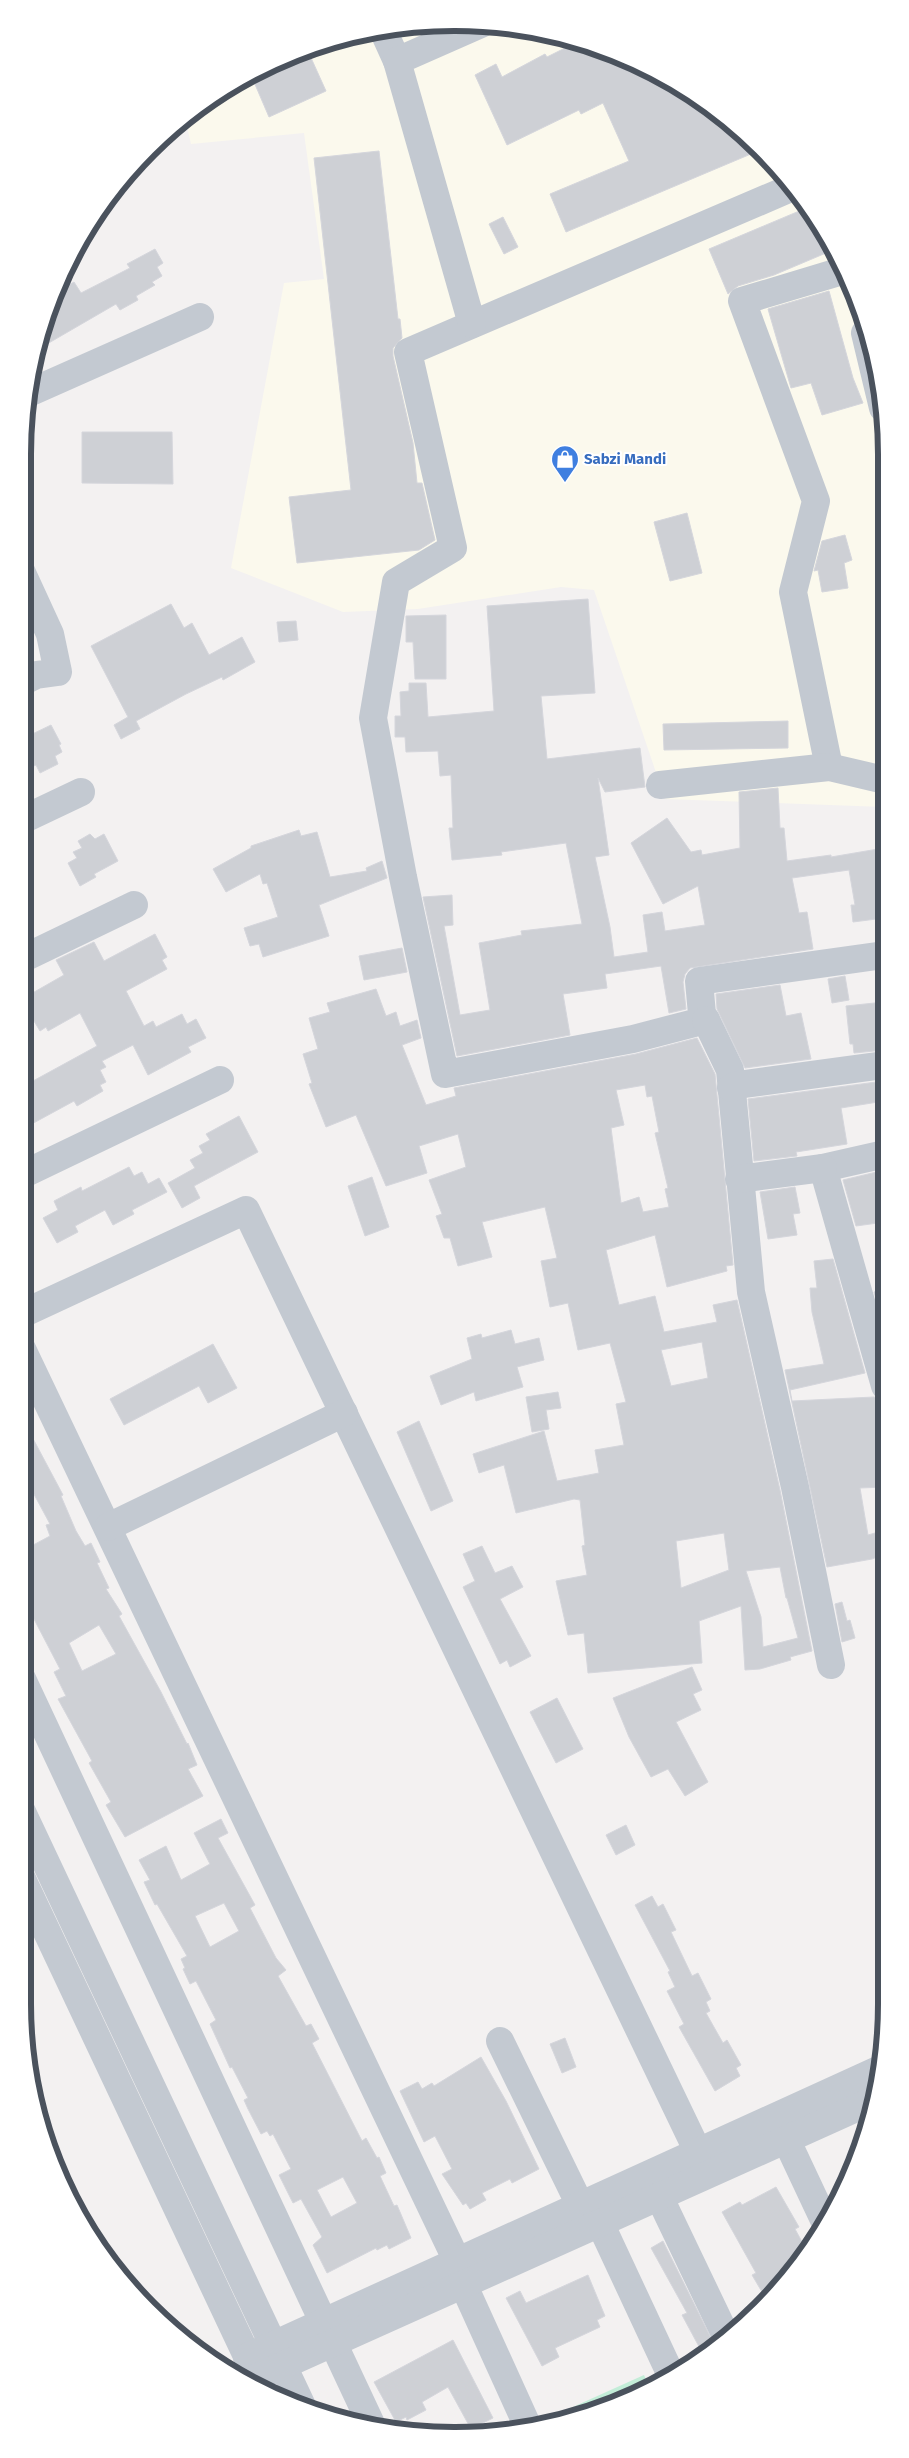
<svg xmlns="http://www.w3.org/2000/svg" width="909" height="2458" font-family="'Fira Sans',sans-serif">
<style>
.commercial{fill:#fbf9ed}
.green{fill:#c3edd8}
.building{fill:#ced0d5;stroke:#d5d6dc;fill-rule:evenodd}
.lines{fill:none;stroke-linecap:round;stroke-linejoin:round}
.minor{stroke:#c3c9d1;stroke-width:28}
.rail-casing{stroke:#b3b5ba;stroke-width:5.5}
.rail{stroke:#fff;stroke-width:4;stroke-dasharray:11;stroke-linecap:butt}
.labels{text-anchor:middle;stroke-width:4;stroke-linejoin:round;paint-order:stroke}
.shop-label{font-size:15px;font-weight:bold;fill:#366cbe;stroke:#fff;text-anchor:start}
.rim{fill:none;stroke:#4a525d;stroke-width:6}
</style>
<rect width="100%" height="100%" fill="#f3f1f1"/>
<path class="commercial" d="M483,23L567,37L694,95L779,170L854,289L883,398L884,807L665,799L594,590L561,587L418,609L343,612L231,568L284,283L324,279L304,133L191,144L185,118L239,80L316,45L398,26Z"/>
<path class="green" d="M644,2375L649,2387L620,2403L546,2425L544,2420Z"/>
<g class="building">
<path d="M577,42L694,95L758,151L566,232L550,194L629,161L603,103L581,114L579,110L507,145L475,75L496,64L502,77L545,54L547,57Z"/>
<path d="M307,49L326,91L269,117L251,75Z"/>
<path d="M379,151L398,319H400L402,338L393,348V356L413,443L417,483H422L435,540L419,550L297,563L289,497L351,490L314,158Z"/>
<path d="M804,209L814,225L826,253L774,275L738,286L728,294L709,249Z"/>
<path d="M503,217L518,247L504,254L489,224Z"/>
<path d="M155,249L163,263L157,267L162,276L152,282L155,285L136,296L138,300L120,310L116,304L47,344L40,334L56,292L74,282L81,293L130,268L127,264Z"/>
<path d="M829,291L853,378L863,403L822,415L811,383L791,388L768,309Z"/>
<path d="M82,432H172L173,484L82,483Z"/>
<path d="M687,513L702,573L670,581L654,522Z"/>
<path d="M845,535L852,560L844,563L848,588L822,592L818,570L814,571L822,541Z"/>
<path d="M588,599L595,693L541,696L547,759L640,748L645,787L605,792L598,778L609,855L595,857L610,927L614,957L648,952L643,915L662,912L665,931L705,925L698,886L663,904L631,843L667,818L691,852L701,850L702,855L740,848L739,792L778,788L780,828H784L787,861L831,855V857L884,848V918L853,922L851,905H855L849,870L792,878L799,913L807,912L813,949L690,968L685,974L683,982L686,1009L669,1013L661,966L605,974L607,988L563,994L570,1035L457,1056L423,897L452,895L453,925L444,926L460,1015L490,1010L479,943L522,935L521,931L582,924L566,843L501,852L502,855L452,860L449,828H453L451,775L440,776L438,751L406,752L405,737H395V716H401L400,692L409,691V683H426L428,717L494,711L487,606Z"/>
<path d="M171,604L184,628L192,623L209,655L242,637L255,662L223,680L222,677L186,694L136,721L140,729L121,739L114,725L128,717L91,646Z"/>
<path d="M446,615V679H415L413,642H406V616Z"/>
<path d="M296,621L298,640L279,642L277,622Z"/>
<path d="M788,721V748L664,750L663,724Z"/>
<path d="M51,725L61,744L59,745L62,752L55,756L58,764L40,773L36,765L29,768L22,755V739Z"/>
<path d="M299,830L301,836L317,832L330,877L367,871L366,868L382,861L387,878L319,905L329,936L263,957L259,944L250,946L244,928L278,917L267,883L263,884L260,874L226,892L213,869L251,848V846Z"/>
<path d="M90,834L95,839L104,834L118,861L94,874L96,877L80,886L68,863L77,858L73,852L82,848L78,841Z"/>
<path d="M155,934L167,957L162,960L167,969L126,991L144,1026L153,1021L156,1027L182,1014L187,1024L196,1019L206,1038L188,1047L191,1052L148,1075L133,1045L102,1061L106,1067L100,1070L106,1082L100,1085L103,1091L77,1106L74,1101L28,1126L22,1116V1087L97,1046L80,1013L48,1031L46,1027L40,1031L34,1021L22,1028V999L64,975L56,960L94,942L104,961Z"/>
<path d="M402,948L407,972L364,980L359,956Z"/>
<path d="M845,976L849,1000L832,1003L828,979Z"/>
<path d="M780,985L786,1016L801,1013L811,1059L745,1068L717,1009L716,994Z"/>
<path d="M376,989L386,1016L396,1012L400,1026L417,1020L421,1038L402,1045L426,1105L456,1096L454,1088L636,1054L697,1038L715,1074L733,1265L726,1266L727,1271L667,1287L655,1235L606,1250L619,1305L655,1296L664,1332L717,1322L713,1305L737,1300L780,1490L812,1651L790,1657L791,1660L760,1669L745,1670L741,1606L699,1621L702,1663L588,1673L584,1633L568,1635L556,1581L587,1575L582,1546L585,1545L580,1500L574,1499L516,1513L504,1465L479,1473L473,1454L544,1431L557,1481L599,1473L595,1450L624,1445L616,1404L626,1402L610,1343L578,1350L568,1303L550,1307L541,1261L557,1258L545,1207L482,1222L492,1257L458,1266L450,1238H444L436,1216L442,1214L429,1180L466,1167L458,1134L419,1146L427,1173L386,1186L356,1115L326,1127L309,1084L312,1083L303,1054L318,1049L309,1018L330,1012L327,1003ZM645,1085L647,1097L652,1096L659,1132L655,1133L668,1188L665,1189L669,1207L643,1212L639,1197L621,1203L611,1128L624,1125L616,1090ZM702,1342L708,1378L671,1386L661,1350ZM724,1533L729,1570L681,1588L676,1541ZM780,1567L786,1598H787L798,1638L763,1647L761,1617L746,1571Z"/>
<path d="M884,1002V1050L854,1053L853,1044H850L846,1006Z"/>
<path d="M884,1081V1101L841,1108L847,1144L796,1152L797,1156L754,1161L748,1099Z"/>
<path d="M239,1116L258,1152L194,1186L200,1198L182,1208L168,1183L195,1168L190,1160L203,1153L199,1146L210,1140L206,1134Z"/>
<path d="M129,1167L134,1176L142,1172L148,1184L159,1178L167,1192L132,1210L134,1214L113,1225L105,1210L75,1226L78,1232L57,1243L43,1218L58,1210L54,1201L81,1187L82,1191L86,1189Z"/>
<path d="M885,1170V1222L856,1226L843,1180Z"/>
<path d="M372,1177L389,1227L365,1236L348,1186Z"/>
<path d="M795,1187L800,1213L793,1214L797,1235L768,1239L760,1192Z"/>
<path d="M833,1259L865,1373L790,1390L792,1401L874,1397L885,1401V1487L860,1488L868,1535L882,1531L885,1554L872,1559L827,1567L785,1370L824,1364L812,1312L810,1288H817L814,1261Z"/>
<path d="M885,1289V1329L874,1292Z"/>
<path d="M511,1330L515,1344L539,1338L544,1360L517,1367L523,1387L476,1401L474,1392L441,1405L430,1376L472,1359L467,1338L481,1334L482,1338Z"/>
<path d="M213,1344L237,1388L208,1403L199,1386L124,1425L110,1399Z"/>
<path d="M558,1392L561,1408L546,1410L549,1429L532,1432L526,1397Z"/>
<path d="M22,1418L63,1495L61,1496L76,1531L85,1546L91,1543L100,1562L97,1563L109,1588L106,1589L122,1614L119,1616L161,1692L187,1744L188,1743L197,1765L188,1769L203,1796L125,1837L106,1805L111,1802L89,1763L92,1761L58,1699L66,1696L54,1672L60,1669L22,1596V1551L50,1536L46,1525L50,1524L29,1485L22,1488ZM99,1625L116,1654L82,1671L69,1643Z"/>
<path d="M419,1421L453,1501L431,1511L397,1432Z"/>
<path d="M482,1546L495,1573L512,1566L523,1587L500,1599L531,1656L510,1667L507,1660L500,1664L463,1587L475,1581L463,1554Z"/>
<path d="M842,1602L847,1621L850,1620L855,1638L842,1642L835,1604Z"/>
<path d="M692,1667L702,1690L693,1694L701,1710L676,1722L708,1782L685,1796L668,1769L651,1777L629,1737L613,1698Z"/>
<path d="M557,1698L583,1749L556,1763L530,1712Z"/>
<path d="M221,1819L228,1833L218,1838L255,1905L250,1908L276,1958L286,1970L278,1976L306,2026L311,2024L319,2039L312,2043L362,2141L366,2138L377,2158L379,2157L386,2173L380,2176L394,2206L397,2205L411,2238L389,2249L387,2245L377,2250L376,2248L327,2273L313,2245L322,2237L301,2199L293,2203L279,2175L291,2169L273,2134L270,2136L267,2131L261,2134L248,2109L244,2100L248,2098L232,2067L230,2068L210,2024L216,2020L196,1981L190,1984L183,1969L185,1968L181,1959L187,1956L157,1904L155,1905L144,1882L150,1880L139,1860L166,1846L181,1880L210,1864L194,1833ZM224,1903L239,1931L210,1947L195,1916ZM343,2177L357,2203L331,2217L317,2190Z"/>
<path d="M626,1825L635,1845L616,1855L606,1835Z"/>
<path d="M652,1896L658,1907L663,1904L676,1930L671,1932L692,1976L698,1973L711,1999L706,2002L710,2011L706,2013L723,2043L727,2040L741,2065L736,2068L740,2076L715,2091L679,2027L684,2024L667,1991L675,1987L668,1972L670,1971L635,1905Z"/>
<path d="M565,2038L576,2067L562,2073L550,2044Z"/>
<path d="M481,2057L506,2101L539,2169L512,2183L510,2179L482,2193L486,2200L470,2209L466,2203L463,2205L442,2174L452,2169L435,2136L424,2142L400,2091L418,2082L422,2089L432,2083L434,2086Z"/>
<path d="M776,2187L799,2227L795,2229L807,2251L797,2266L765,2297L752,2275L756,2273L722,2212L740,2202L742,2205Z"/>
<path d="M663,2241L714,2344L703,2354L682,2315L687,2313L651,2248Z"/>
<path d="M588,2275L605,2316L597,2320L600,2327L555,2348L559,2357L542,2366L506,2298L520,2291L526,2303Z"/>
<path d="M453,2340L493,2418L471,2429L448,2387L422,2402L426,2410L407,2420L406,2417L396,2422L374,2382Z"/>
</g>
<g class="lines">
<g class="minor">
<path d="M383,30L397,61"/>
<path d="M791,188L408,352L453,548L396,582L373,718L403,877L445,1074L633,1039L706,1020L702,1014L699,981L884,955"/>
<path d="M472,324L397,61L481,24"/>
<path d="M865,333L883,408"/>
<path d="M31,392L200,317"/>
<path d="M22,573L50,634L58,672L36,675L22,682"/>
<path d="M829,767L793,592L816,501L742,301L842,271"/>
<path d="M660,785L829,767L884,780"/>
<path d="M22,820L81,792"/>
<path d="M22,959L134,905"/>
<path d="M706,1020L730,1070L751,1292L795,1487L831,1665"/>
<path d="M731,1088L737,1085L884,1065"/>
<path d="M885,1154L823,1168L885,1386"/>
<path d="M22,1175L220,1080"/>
<path d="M739,1179L823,1168"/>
<path d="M22,1314L246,1210L698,2152"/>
<path d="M22,1349L457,2261"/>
<path d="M108,1527L344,1413"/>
<path d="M22,1679L372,2426"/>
<path d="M22,1812L302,2406"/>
<path d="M22,1879L255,2373"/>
<path d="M500,2041L580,2205"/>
<path d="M786,2139L825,2222"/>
<path d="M659,2196L725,2334"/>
<path d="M600,2223L671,2375"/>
<path d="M464,2286L528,2427"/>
<path d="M247,2357L878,2070"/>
<path d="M257,2377L874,2100"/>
</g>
<g class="rail-casing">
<path id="rail" d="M68,2193L83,2223"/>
</g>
<use href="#rail" class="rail"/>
</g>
<defs>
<g id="shop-pin" transform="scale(1.4375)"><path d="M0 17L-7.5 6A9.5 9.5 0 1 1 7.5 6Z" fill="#3f7fe0" stroke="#fff"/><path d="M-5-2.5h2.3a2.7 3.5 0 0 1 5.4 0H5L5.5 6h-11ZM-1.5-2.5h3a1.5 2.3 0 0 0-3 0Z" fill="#fff"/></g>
</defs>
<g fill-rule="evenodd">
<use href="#shop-pin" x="565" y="459"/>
</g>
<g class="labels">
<g class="shop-label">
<text x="584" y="464">Sabzi Mandi</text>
</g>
</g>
<path d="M0 0H909V2458H0ZM454 31H455A423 423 0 0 1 878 454V2004A423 423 0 0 1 455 2427H454A423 423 0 0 1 31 2004V454A423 423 0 0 1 454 31Z" fill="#fff" fill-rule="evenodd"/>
<path class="rim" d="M454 31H455A423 423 0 0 1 878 454V2004A423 423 0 0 1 455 2427H454A423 423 0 0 1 31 2004V454A423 423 0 0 1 454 31Z"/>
</svg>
